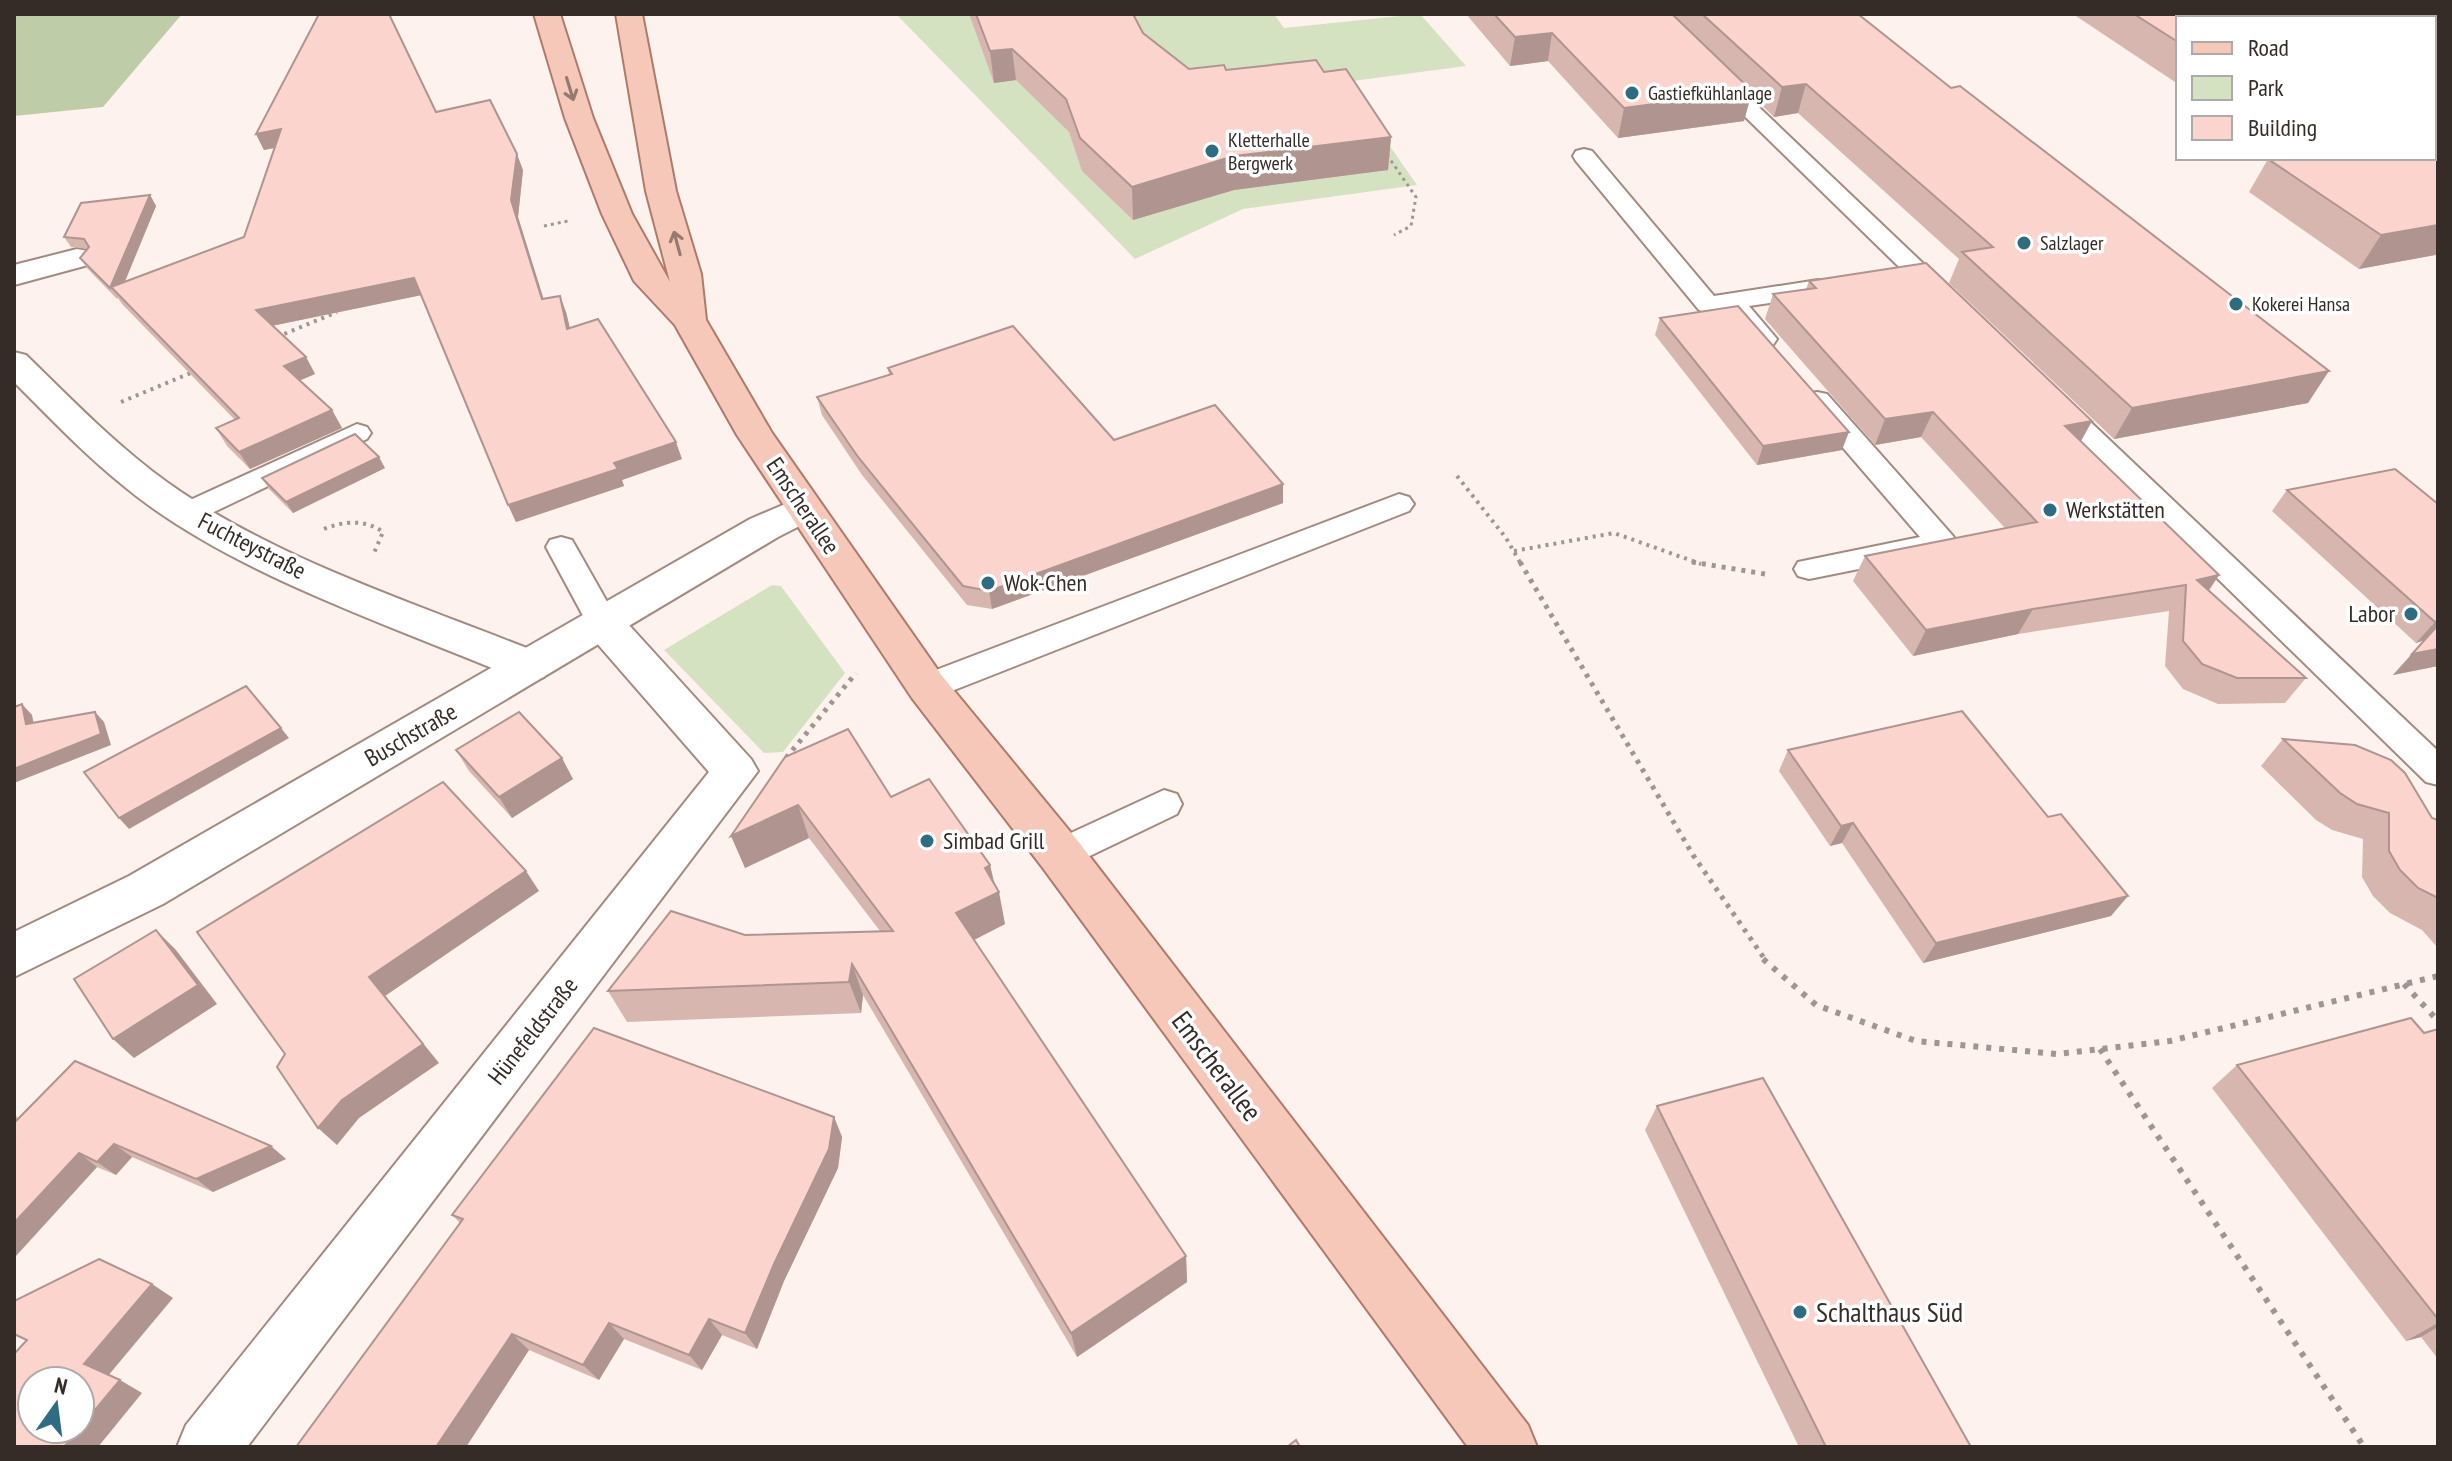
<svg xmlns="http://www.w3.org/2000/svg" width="2452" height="1461" font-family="'PT Sans Narrow',sans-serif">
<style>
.green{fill:#d5e2c2}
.forest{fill:#becda7}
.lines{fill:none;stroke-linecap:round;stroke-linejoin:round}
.service-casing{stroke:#a38a80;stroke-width:4}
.minor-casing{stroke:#a38a80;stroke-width:4}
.tertiary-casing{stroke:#a38a80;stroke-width:4}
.primary-casing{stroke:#af7a69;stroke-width:4}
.path-far3{stroke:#a09591;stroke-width:3;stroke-dasharray:3 4;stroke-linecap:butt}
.path-far2{stroke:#a09591;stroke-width:4;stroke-dasharray:3 5;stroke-linecap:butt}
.path-far1{stroke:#a09591;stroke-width:5;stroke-dasharray:4 6;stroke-linecap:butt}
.path{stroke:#a09591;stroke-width:6;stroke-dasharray:5 8;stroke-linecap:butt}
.service{fill:#fff;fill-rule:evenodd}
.minor{fill:#fff;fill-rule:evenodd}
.tertiary{fill:#fff;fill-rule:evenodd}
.primary{fill:#f6c8ba;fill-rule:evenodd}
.wall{fill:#d7b6b0}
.shaded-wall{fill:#af9490}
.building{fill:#fad4cd;stroke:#af9490;stroke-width:2}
.oneway{stroke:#967a70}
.poi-dot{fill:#2e6c82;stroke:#fff;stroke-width:3}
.labels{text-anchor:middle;stroke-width:7;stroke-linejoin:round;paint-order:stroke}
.far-poi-label{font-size:20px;fill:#352b27;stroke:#fff;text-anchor:start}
.street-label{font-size:24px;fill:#352b27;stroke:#fff}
.poi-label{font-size:24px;fill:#352b27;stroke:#fff;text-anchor:start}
.near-street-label{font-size:28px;fill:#352b27;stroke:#fff}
.near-poi-label{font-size:28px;fill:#352b27;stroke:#fff;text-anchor:start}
</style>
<rect width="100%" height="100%" fill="#fdf2ed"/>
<g class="green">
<path d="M896,14H1274L1284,28L1420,14L1466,66L1345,82L1417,185L1243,209L1135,259Z"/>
<path d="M772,585L781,586L845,673L783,752L764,753L664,650Z"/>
</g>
<path class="forest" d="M14,14H182L103,107L14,116Z"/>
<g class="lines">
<g class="service-casing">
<g id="service">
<path d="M1640,14H1661L1953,292L1957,297L1953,302H1935Z"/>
<path d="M2239,14H2262L2265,18H2242Z"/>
<path d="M2434,118L2438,119V134L2434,133Z"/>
<path d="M1584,149L1592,151L1714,296L1818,280L1827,283L1831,288L1827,293L1818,296L1749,306L1777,339L1773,345C1751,350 1738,325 1725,310L1708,313L1699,310L1576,161L1573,156L1576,151Z"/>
<path d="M1817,392L1827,394L1953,536L1957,543L1953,550L1809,579L1798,576L1794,569L1798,562L1920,537L1807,406L1803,400L1807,394Z"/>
<path d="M2054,395L2064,397L2438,751V785L2426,782L2044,409L2040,403L2044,397Z"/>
<path d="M357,424L367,427L371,433L367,439L197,520L187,523L177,520L172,513L177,506Z"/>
<path d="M1399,494L1409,497L1414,504L1409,511L939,696L927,699L915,696L910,687L915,678Z"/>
<path d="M561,537L572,540L576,547L619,623L614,631L603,634L592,631L587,623L546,547L550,540Z"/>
<path d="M1164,790L1177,794L1182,804L1177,814L1073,864L1060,869L1047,864L1042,854L1047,844Z"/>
</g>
</g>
<g class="minor-casing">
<g id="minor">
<path d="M77,249L88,251L93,258L88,265L14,285V265Z"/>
<path d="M14,352L26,355C67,395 107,436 152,471C262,556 416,603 544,655L550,666L544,677L529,681L514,677C390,625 228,572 125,487C85,455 50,418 14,382Z"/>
<path d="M603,608L618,613L751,759L758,771L247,1447H177L186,1425L709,772L588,633L582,623L588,613Z"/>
</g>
</g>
<g class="tertiary-casing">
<path id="tertiary" d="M804,496L817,499L823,508L817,517L778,537L163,904L14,977V932L129,876L750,519Z"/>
</g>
<g class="primary-casing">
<path id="primary" d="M534,14H560L593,118L632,214L670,282L646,191L616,14H642L676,191L701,274L706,320L772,433L942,676L1077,840L1528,1425L1537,1447H1468L1043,868L912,698L737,435L675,325L634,281L602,214L565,118Z"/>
</g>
<g class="path-far3">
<path d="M1387,155L1416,197L1411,226L1394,235"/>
<path d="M544,226L568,221"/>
</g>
<g class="path-far2">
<path d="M277,337L337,312"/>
<path d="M121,402L193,372"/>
<path d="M1457,476L1506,538L1521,564"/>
<path d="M324,529C344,521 365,519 383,532L374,553"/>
<path d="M1514,551L1614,533L1701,564"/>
</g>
<g class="path-far1">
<path d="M1520,562L1693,855L1766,961"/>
<path d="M1692,562L1765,574"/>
<path d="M786,758L856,673"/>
</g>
<g class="path">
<path d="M1763,959L1816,1005L1916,1041L2057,1054L2170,1041L2438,976"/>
<path d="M2404,984L2438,1021"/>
<path d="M2100,1049L2364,1447"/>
</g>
<use href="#service" class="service"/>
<use href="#minor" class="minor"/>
<use href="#tertiary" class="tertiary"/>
<use href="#primary" class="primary"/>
</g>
<g class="wall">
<path d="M969,14H1133L1143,33L1189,69L1324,72L1391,137L1388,170L1234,190L1133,220L1082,171L1069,132L1016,80L994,83Z"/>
<path d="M1466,14H1858L2308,403L2114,439L1949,283L1959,259L1798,113L1774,117L1751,95L1744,121L1618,138L1548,61L1510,66Z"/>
<path d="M2073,14H2239L2178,18V84Z"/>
<path d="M436,112L523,170L518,217L543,299L566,312L570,328L682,459L622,480L624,486L516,522L421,295L272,326L306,357L315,374L300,380L332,410L342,428L250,469L227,446L216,428L235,420L122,304L118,298L117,299L87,268L80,258L88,249L71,247L64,237L150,195L156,206L125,282L244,237L274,148L264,150L256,134Z"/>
<path d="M2438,133V257L2435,255L2359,269L2249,192L2268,159L2434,158Z"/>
<path d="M1809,281L2092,421L2081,441L2219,575L2209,591L2306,678L2285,703L2218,704L2183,689L2165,666L2169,611L2018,634L1913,656L1853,581L1865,556L2005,528L1921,437L1875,445L1765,319L1773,294L1806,289Z"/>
<path d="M1660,318L1842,450L1757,465L1655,335Z"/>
<path d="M888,368L1114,440L1283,503L992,609L967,605L862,475L822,415L817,397L889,375Z"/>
<path d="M385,468L293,513L269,489L262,478Z"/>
<path d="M2287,490L2438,504V666L2393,675L2424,640L2416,643L2272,511Z"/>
<path d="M2283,739L2432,818L2438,820V948L2422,930L2390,913L2373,896L2362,877L2363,839L2332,830L2316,820L2261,766Z"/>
<path d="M456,750L573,779L512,818L469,771Z"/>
<path d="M1788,750L2048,817L2111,916L1923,963L1842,843L1830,846L1779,771Z"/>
<path d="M785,757L891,797L990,865L1005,924L974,940L1186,1256L1187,1282L1077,1357L863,995L861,1013L627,1022L608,991L745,935L880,931L809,838L745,868Z"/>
<path d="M2438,1029V1359L2421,1337L2406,1341L2212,1088L2237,1065L2424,1033Z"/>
<path d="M1657,1106L1971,1447H1799L1645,1130Z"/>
<path d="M14,1112L18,1119L286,1159L213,1192L132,1157L116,1175L97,1167L14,1258Z"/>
<path d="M834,1117L842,1137L838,1168L784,1281L757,1349L722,1335L702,1370L624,1339L599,1380L529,1350L466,1447L460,1223L452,1215Z"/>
</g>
<g class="shaded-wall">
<path d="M1552,33L1548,61L1510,66L1515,37Z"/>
<path d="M1012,49L1016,80L994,83L990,51Z"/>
<path d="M1806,84L1798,113L1774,117L1782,87Z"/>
<path d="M1752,91L1744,121L1618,138L1624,108Z"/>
<path d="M281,129L289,145L264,150L256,134Z"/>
<path d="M1391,137L1388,170L1234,190L1133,220L1132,187L1234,156Z"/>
<path d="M517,154L523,170L518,217L549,316L542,299L511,200Z"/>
<path d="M150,195L156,206L119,295L111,287Z"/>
<path d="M2438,225V251L2435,255L2359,269L2381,235Z"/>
<path d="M414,278L422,295L266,327L256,310Z"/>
<path d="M560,296L566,312L574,346L567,329Z"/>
<path d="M306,357L315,374L294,383L284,366Z"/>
<path d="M2329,371L2308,403L2114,439L2132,408Z"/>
<path d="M332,410L342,428L250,469L239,452Z"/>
<path d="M1933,412L1921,437L1875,445L1885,419Z"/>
<path d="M2092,421L2078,446L2065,426Z"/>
<path d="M1849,432L1842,450L1757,465L1763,446Z"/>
<path d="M676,442L682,459L622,480L624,486L516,522L508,505L614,463Z"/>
<path d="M379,457L385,468L293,513L286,502Z"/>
<path d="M1283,484V503L992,609L989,591Z"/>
<path d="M2219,575L2201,601L2197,580Z"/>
<path d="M2033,609L2018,634L1913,656L1926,630Z"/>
<path d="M2438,621V625L2425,640L2416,643L2435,622Z"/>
<path d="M2438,649V666L2393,675L2412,654Z"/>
<path d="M22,704L32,715L36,735L26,724Z"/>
<path d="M95,712L104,722L111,745L14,783V769Z"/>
<path d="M281,728L289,738L129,829L119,818Z"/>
<path d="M562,758L573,779L512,818L499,797Z"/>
<path d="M798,805L809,838L745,868L731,836Z"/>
<path d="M1853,823L1842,843L1830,846L1841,826Z"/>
<path d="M990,865L996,893L999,892L1005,924L964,945L956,913L985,868Z"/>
<path d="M526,871L539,891L385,996L439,1063L359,1118L337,1145L318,1128L369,977Z"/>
<path d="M2128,896L2111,916L1923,963L1936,943Z"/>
<path d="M156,930L176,950L217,1004L134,1058L113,1039Z"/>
<path d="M852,964L863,995L861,1013L849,982Z"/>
<path d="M834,1117L842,1137L838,1168L784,1281L757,1349L745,1333Z"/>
<path d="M114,1144L132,1157L116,1175L97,1162Z"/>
<path d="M271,1146L286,1159L213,1192L196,1179Z"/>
<path d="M79,1153L97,1167L14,1258V1223Z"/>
<path d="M1186,1256L1187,1282L1077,1357L1071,1333Z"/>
<path d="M152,1284L173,1298L107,1377L84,1364Z"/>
<path d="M709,1319L722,1335L702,1370L689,1355Z"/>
<path d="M609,1323L624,1339L599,1380L583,1365Z"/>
<path d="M2438,1323V1327L2421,1337L2406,1341Z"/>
<path d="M512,1334L529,1350L466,1447H436Z"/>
<path d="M120,1380L142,1393L98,1447H64Z"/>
</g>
<g class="building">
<path d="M319,14H389L436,112L490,100L517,154L511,200L542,299L560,296L567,329L598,319L676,442L614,463L618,469L508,505L414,278L256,310L306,357L284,366L332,410L239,452L216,428L239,418L111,287L244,237L281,129L256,134Z"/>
<path d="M976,14H1133L1143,33L1189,69L1224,65L1226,70L1316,60L1324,72L1346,69L1391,137L1234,156L1132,187L1080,138L1066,99L1012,49L990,51Z"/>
<path d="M1494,14H1672L1752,91L1624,108L1552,33L1515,37Z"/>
<path d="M1702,14H1858L1951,88L1960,86L2329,371L2132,408L1962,252L1993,247L1806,84L1782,87Z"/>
<path d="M2134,14H2239L2246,18H2178V42Z"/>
<path d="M2434,130L2438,133V225L2381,235L2268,159L2280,158H2434Z"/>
<path d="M150,195L110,288L80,258L89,247L84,239L64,237L81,203Z"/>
<path d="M1926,263L2092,421L2065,426L2219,575L2197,580L2306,678H2237L2202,664L2183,641L2186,585L2033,609L1926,630L1865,556L2037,522L1933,412L1885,419L1773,294L1816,288L1809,281Z"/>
<path d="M1738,306L1849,432L1763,446L1660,318Z"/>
<path d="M1013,326L1114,440L1215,405L1283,484L989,591L963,586L858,457L817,397L892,374L888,368Z"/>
<path d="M355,434L379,457L286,502L262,478Z"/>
<path d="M2395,469L2438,504V621L2435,622L2287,490Z"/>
<path d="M2438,625V649L2412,654Z"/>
<path d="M246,686L281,728L119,818L84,772Z"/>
<path d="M22,704L26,724L95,712L101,734L14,769V707Z"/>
<path d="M1962,711L2048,817L2061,814L2128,896L1936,943L1853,823L1841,826L1788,750Z"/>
<path d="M519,712L562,758L499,797L456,750Z"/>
<path d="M848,729L891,797L929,779L990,865L985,868L999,892L956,913L1186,1256L1071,1333L852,964L849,982L608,991L671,911L745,935L893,931L798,805L731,836L785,757Z"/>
<path d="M2283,739L2355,745L2391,760L2405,773L2432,818L2438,820V898L2418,888L2400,870L2389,851V813L2357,804L2340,793Z"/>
<path d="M443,782L526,871L369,977L423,1044L342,1100L318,1128L277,1067L285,1054L197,932Z"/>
<path d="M156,930L198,985L113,1039L74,979Z"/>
<path d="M2411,1018L2424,1033L2438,1029V1319L2237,1065Z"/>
<path d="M594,1028L834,1117L829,1149L774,1264L745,1333L709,1319L689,1355L609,1323L583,1365L512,1334L436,1447H296L463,1219L452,1215Z"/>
<path d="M75,1061L271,1146L196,1179L114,1144L97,1162L79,1153L14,1223V1141L15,1138H14V1123Z"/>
<path d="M1763,1078L1971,1447H1826L1657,1106Z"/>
<path d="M99,1259L152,1284L84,1364L120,1380L80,1428V1381H32V1429H79L64,1447H14V1354L27,1340L14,1334V1301Z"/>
<path d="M1296,1440L1300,1447H1287Z"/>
</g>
<defs><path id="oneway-shaft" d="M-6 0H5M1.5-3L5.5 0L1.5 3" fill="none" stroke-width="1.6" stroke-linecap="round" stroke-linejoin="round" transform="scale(2)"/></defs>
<g class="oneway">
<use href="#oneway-shaft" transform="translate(570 89) rotate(73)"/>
<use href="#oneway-shaft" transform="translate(677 243) rotate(-105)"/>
</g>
<g class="poi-dot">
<circle cx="1632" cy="93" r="8"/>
<circle cx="1212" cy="151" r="8"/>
<circle cx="2024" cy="243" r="8"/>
<circle cx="2236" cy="304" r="8"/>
<circle cx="2050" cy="510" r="8"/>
<circle cx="988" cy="583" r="8"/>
<circle cx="2411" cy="614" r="8"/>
<circle cx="927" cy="841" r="8"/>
<circle cx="1800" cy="1312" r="8"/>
</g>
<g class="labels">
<g class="far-poi-label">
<text x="1648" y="100">Gastiefkühlanlage</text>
<text x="1228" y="147">Kletterhalle<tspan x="1228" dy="23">Bergwerk</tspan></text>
<text x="2040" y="250">Salzlager</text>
<text x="2252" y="311">Kokerei Hansa</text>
</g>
<g class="street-label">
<text transform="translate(803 506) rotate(56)" y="8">Emscherallee</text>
<text transform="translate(252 546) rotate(27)" y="8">Fuchteystraße</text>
<text transform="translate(411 735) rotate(-30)" y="8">Buschstraße</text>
<text transform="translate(533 1031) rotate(-52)" y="8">Hünefeldstraße</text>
</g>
<g class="poi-label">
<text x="2066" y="518">Werkstätten</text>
<text x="1004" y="591">Wok-Chen</text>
<text x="2395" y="622" text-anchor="end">Labor</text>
<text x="943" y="849">Simbad Grill</text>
</g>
<g class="near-street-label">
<text transform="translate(1217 1066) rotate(53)" y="10">Emscherallee</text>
</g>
<g class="near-poi-label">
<text x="1816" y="1322">Schalthaus Süd</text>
</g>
</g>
<rect width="2452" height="1461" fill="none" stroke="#352b27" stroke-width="32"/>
<rect x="2176" y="16" width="260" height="144" fill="#ffffff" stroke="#aeaaa9" stroke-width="2"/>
<rect x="2192" y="42" width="40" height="12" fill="#f6c8ba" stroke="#aeaaa9" stroke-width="2"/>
<text x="2248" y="56" font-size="24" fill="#352b27">Road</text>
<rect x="2192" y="76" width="40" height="24" fill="#d5e2c2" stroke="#aeaaa9" stroke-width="2"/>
<text x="2248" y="96" font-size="24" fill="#352b27">Park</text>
<rect x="2192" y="116" width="40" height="24" fill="#fad4cd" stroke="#aeaaa9" stroke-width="2"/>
<text x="2248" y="136" font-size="24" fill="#352b27">Building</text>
<g transform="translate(56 1405) rotate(14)"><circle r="38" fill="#ffffff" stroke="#aeaaa9" stroke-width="2"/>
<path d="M0-6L14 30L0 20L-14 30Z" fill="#2e6c82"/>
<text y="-12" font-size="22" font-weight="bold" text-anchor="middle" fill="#352b27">N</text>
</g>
</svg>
